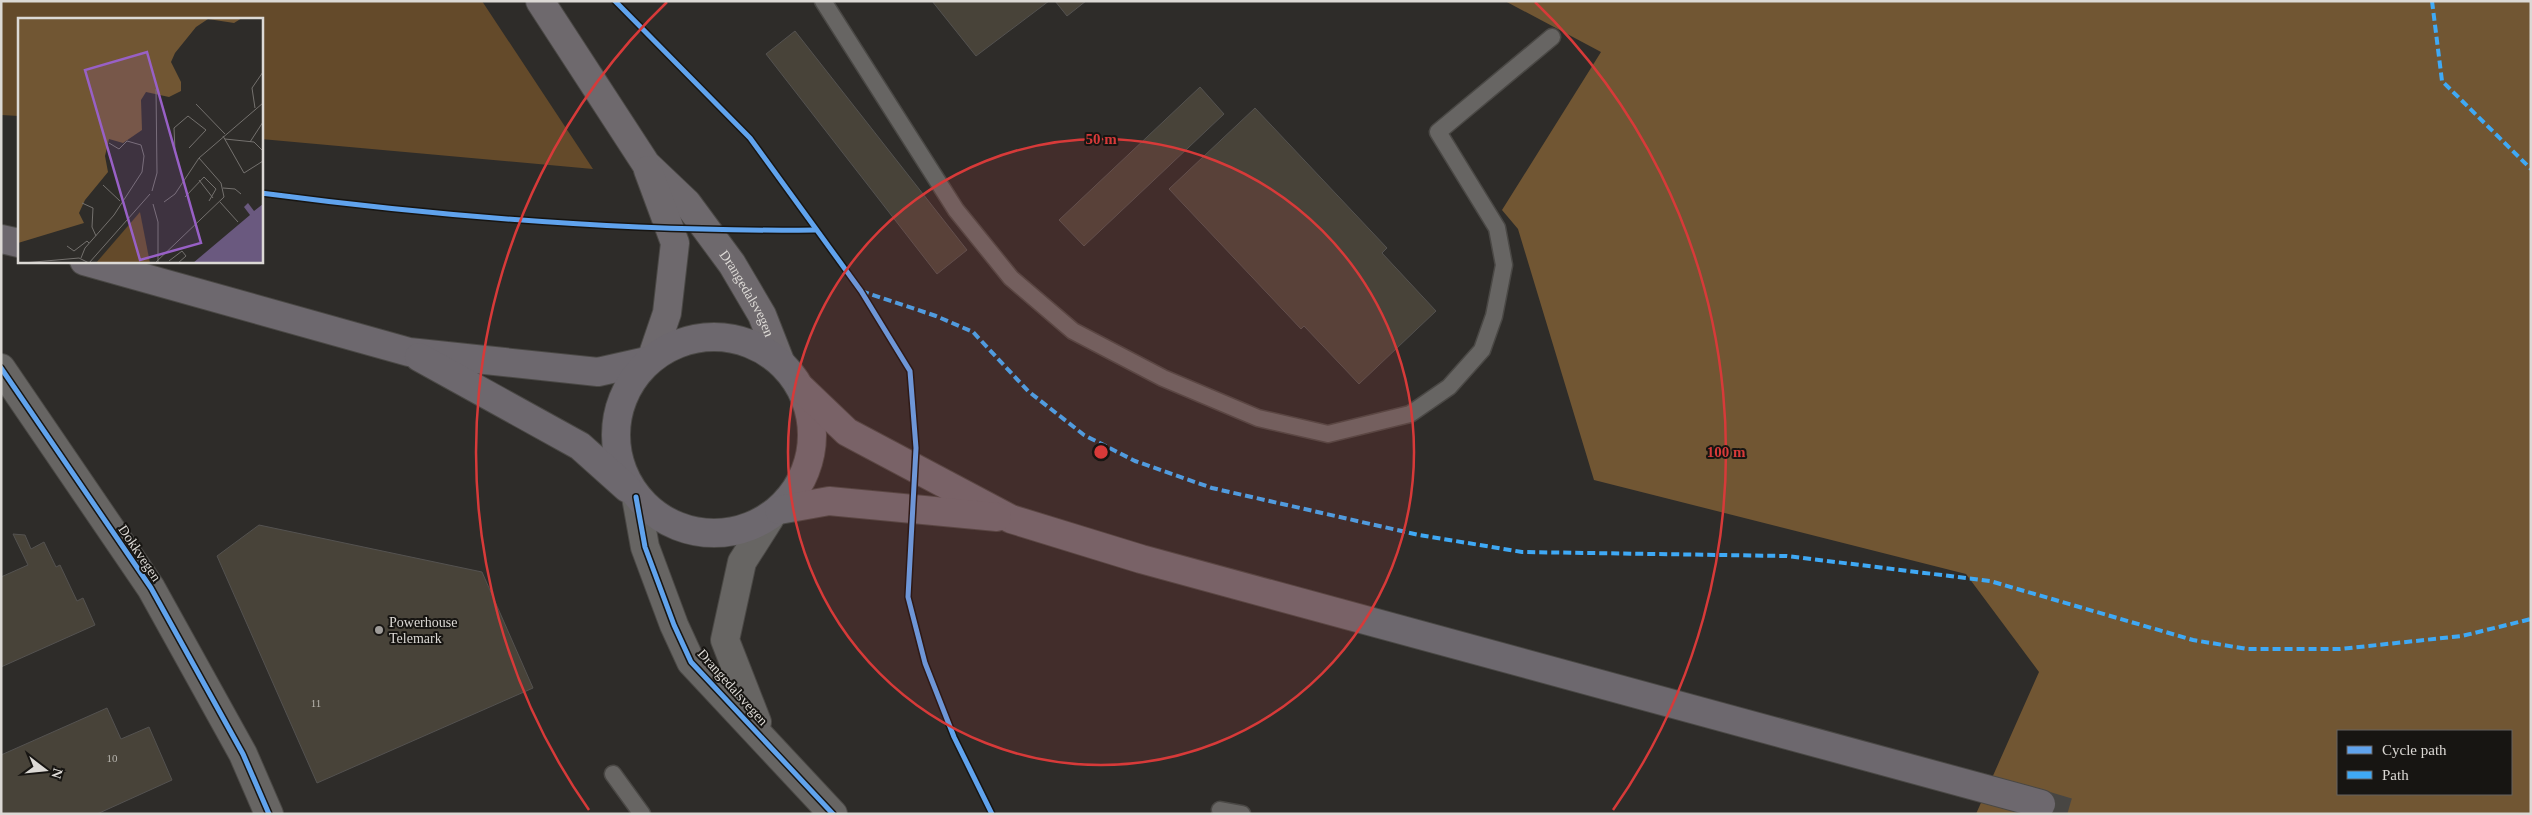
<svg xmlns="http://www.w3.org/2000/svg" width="2532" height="815" font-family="'Times New Roman',serif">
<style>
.green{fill:#644a2a}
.forest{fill:#715633;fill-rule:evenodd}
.building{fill:#484339;stroke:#545250}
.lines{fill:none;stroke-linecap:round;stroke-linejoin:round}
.highway-tunnel{stroke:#484643;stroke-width:28;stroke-dasharray:28 14;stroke-linecap:butt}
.lane-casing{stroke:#4a4845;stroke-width:19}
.street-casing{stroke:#4a4845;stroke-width:30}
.secondary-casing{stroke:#4a4845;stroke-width:30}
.primary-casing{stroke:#4a4845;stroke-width:30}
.highway-casing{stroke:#4a4845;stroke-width:30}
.lane{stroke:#676563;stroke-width:16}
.street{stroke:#676563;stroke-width:28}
.secondary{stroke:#676563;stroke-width:28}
.primary{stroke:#6e696d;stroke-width:28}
.highway{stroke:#6d686e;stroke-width:28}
.quiet{stroke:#3fa9f5;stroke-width:4;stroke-dasharray:8 4;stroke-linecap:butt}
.cycleway-casing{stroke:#171512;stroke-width:8}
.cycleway{stroke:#60a3ed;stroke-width:5}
.ring{fill:none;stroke:#d73a39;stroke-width:2.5}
.poi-dot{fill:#9f9c99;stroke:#171512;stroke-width:2}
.labels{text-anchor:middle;stroke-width:4;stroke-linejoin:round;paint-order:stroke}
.number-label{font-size:11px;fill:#b7b4ae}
.street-label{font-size:14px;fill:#dcd9d5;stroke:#171512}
.poi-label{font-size:14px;fill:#dcd9d5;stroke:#171512;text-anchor:start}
.inset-road{fill:none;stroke:#74716e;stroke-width:1}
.view{fill:#9860c6;fill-opacity:0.15;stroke:#9860c6;stroke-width:2.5}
.inset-edge{fill:none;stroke:#dcd9d5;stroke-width:2.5}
.centre{fill:#d73a39;stroke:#171512;stroke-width:2.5}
.ring-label{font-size:15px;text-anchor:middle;font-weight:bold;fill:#d73a39;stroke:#171512;stroke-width:4;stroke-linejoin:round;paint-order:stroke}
</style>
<rect width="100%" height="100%" fill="#2e2c29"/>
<path class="green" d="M1,1H482L593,169L261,139V19H19V116L1,115Z"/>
<path class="forest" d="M1505,1H2531V814H1976L2039,672L1966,574L1594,480L1518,229L1502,210L1601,52ZM2338,731H2511V794H2338Z"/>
<g class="building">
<path d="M932,1H1049L976,56Z"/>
<path d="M1055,1H1086L1067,16Z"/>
<path d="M795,31L967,250L937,274L766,54Z"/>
<path d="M1200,87L1224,114L1084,246L1059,220Z"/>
<path d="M1255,108L1387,248L1382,253L1436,311L1359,384L1304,326L1301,329L1169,189Z"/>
<path d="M259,525L482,572L533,688L317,783L217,556Z"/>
<path d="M13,534L25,535L31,549L44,542L56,567L60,565L77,601L83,598L95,625L1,667V577L28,565Z"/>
<path d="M107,708L121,739L149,727L172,780L97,814H1V755Z"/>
</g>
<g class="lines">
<path class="highway-tunnel" d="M2041,804L2075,814"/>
<g class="lane-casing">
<g id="lane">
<path d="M823,1L956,210L1011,278L1073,331L1163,378L1258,418L1328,434L1410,414L1449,387L1482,350L1494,316L1504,265L1497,228L1438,132L1552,37"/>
<path d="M613,774L642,814"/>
<path d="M1220,810L1242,814"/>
</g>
</g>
<g class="street-casing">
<path id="street" d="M1,368L151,588L243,754L269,814"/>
</g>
<g class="secondary-casing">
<g id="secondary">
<path d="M636,497L645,547L674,625L691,662L833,814"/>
<path d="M757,722L725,640L742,562L770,518"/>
</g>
</g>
<g class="primary-casing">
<g id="primary">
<path id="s1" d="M540,1L646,164L687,203L732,264L762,315L780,361"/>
<path d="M648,170L675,243L667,313L652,357"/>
</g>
</g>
<g class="highway-casing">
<g id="highway">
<path d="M1,239L19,243"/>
<path d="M84,261L409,352L598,372L647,361"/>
<circle cx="714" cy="435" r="98"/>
<path d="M419,357L580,446L627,488"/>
<path d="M802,389L847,432L1011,519L1141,559L2041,804"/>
<path d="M779,510L829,501L997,517"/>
</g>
</g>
<use href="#lane" class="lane"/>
<use href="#street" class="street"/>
<use href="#secondary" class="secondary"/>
<use href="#primary" class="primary"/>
<use href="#highway" class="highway"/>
<g class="quiet">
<path d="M2432,1L2442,81L2531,169"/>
<path d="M861,291L936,316L973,332L1028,391L1084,435L1135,461L1212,488L1419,535L1522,552L1787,556L1990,581L2193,640L2247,649H2340L2462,636L2531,619"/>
</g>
<g class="cycleway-casing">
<g id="cycleway">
<path d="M615,1L750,138L861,291L910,371L916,448L908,597L925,663L954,737L992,814"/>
<path d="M261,193C443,217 632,232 815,230"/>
<path d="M1,368L151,588L243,754L269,814"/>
<path d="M636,497L645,547L674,625L691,662L833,814"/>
</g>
</g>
<use href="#cycleway" class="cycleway"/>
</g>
<circle cx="1101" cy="452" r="313" fill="#d73a39" fill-opacity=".12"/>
<g class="ring">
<circle cx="1101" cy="452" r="313"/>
<path d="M589 810A625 625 0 0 1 667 2M1535 2A625 625 0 0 1 1613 810"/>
</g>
<circle class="poi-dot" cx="379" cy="630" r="5"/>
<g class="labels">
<g class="number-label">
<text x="316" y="707">11</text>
<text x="112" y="762">10</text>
</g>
<g class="street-label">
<text dy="5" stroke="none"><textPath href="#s1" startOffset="360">Drangedalsvegen</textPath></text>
<text transform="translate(140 553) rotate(56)" y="5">Dokkvegen</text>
<text transform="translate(733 687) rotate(48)" y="5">Drangedalsvegen</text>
</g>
<g class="poi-label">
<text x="389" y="627">Powerhouse<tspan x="389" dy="16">Telemark</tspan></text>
</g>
</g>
<g transform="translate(18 18)">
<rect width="245" height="245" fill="#2e2c29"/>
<path d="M122,194L132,245H78Z" fill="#644a2a"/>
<path d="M0,0H224L216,5L190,1L178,9L157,35L153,44L163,64V73L151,79L128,74L123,82L124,112L105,125L91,121L87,138L90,154L67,182L61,195L66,205L0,225Z" fill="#715633"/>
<path d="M230,185L236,193L245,186V245H175L232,197L226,189Z" fill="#6a597f"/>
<path class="inset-road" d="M178,86L207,116M237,90L234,70L245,54M205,118L226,155L245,143M207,121L236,124L245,133M232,124L245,104M157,133L156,110L170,98L188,112L171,130M181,162L195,180M85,167L102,183M205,170L217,171L223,176M134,173L139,155L138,71M167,179L186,159L198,171L191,183M146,184L157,176L181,140L245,85M202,184L220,204M64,185L75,190L74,209L78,218M135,186L140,204V245M49,228L56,233L69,223L71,225M63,240L67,230L96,197L124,154L126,138L123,127L109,123L101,131L91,125M151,243L164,233L168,238L160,245M5,245L61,240L71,245M71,245L132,176M137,245L206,179L203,165L181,140"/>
<path class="view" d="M129,34L183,225L122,242L67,52Z"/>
<rect width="245" height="245" class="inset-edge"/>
</g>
<circle cx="1101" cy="452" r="8" class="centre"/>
<g class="ring-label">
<text x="1101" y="144">50 m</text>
<text x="1726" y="457">100 m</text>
</g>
<rect width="2532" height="815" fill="none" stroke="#dcd9d5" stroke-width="5"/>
<rect x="2337" y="730" width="175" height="65" fill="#171512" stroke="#666360"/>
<rect x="2347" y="746" width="25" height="8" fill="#60a3ed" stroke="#666360"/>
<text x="2382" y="755" font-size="15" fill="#dcd9d5">Cycle path</text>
<rect x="2347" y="771" width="25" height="8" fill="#3fa9f5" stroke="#666360"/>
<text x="2382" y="780" font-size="15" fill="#dcd9d5">Path</text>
<g transform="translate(45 770) rotate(106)" stroke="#171512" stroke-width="4" paint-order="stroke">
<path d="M0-4L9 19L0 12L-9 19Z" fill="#dcd9d5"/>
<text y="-8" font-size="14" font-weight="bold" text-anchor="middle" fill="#dcd9d5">N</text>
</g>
</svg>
